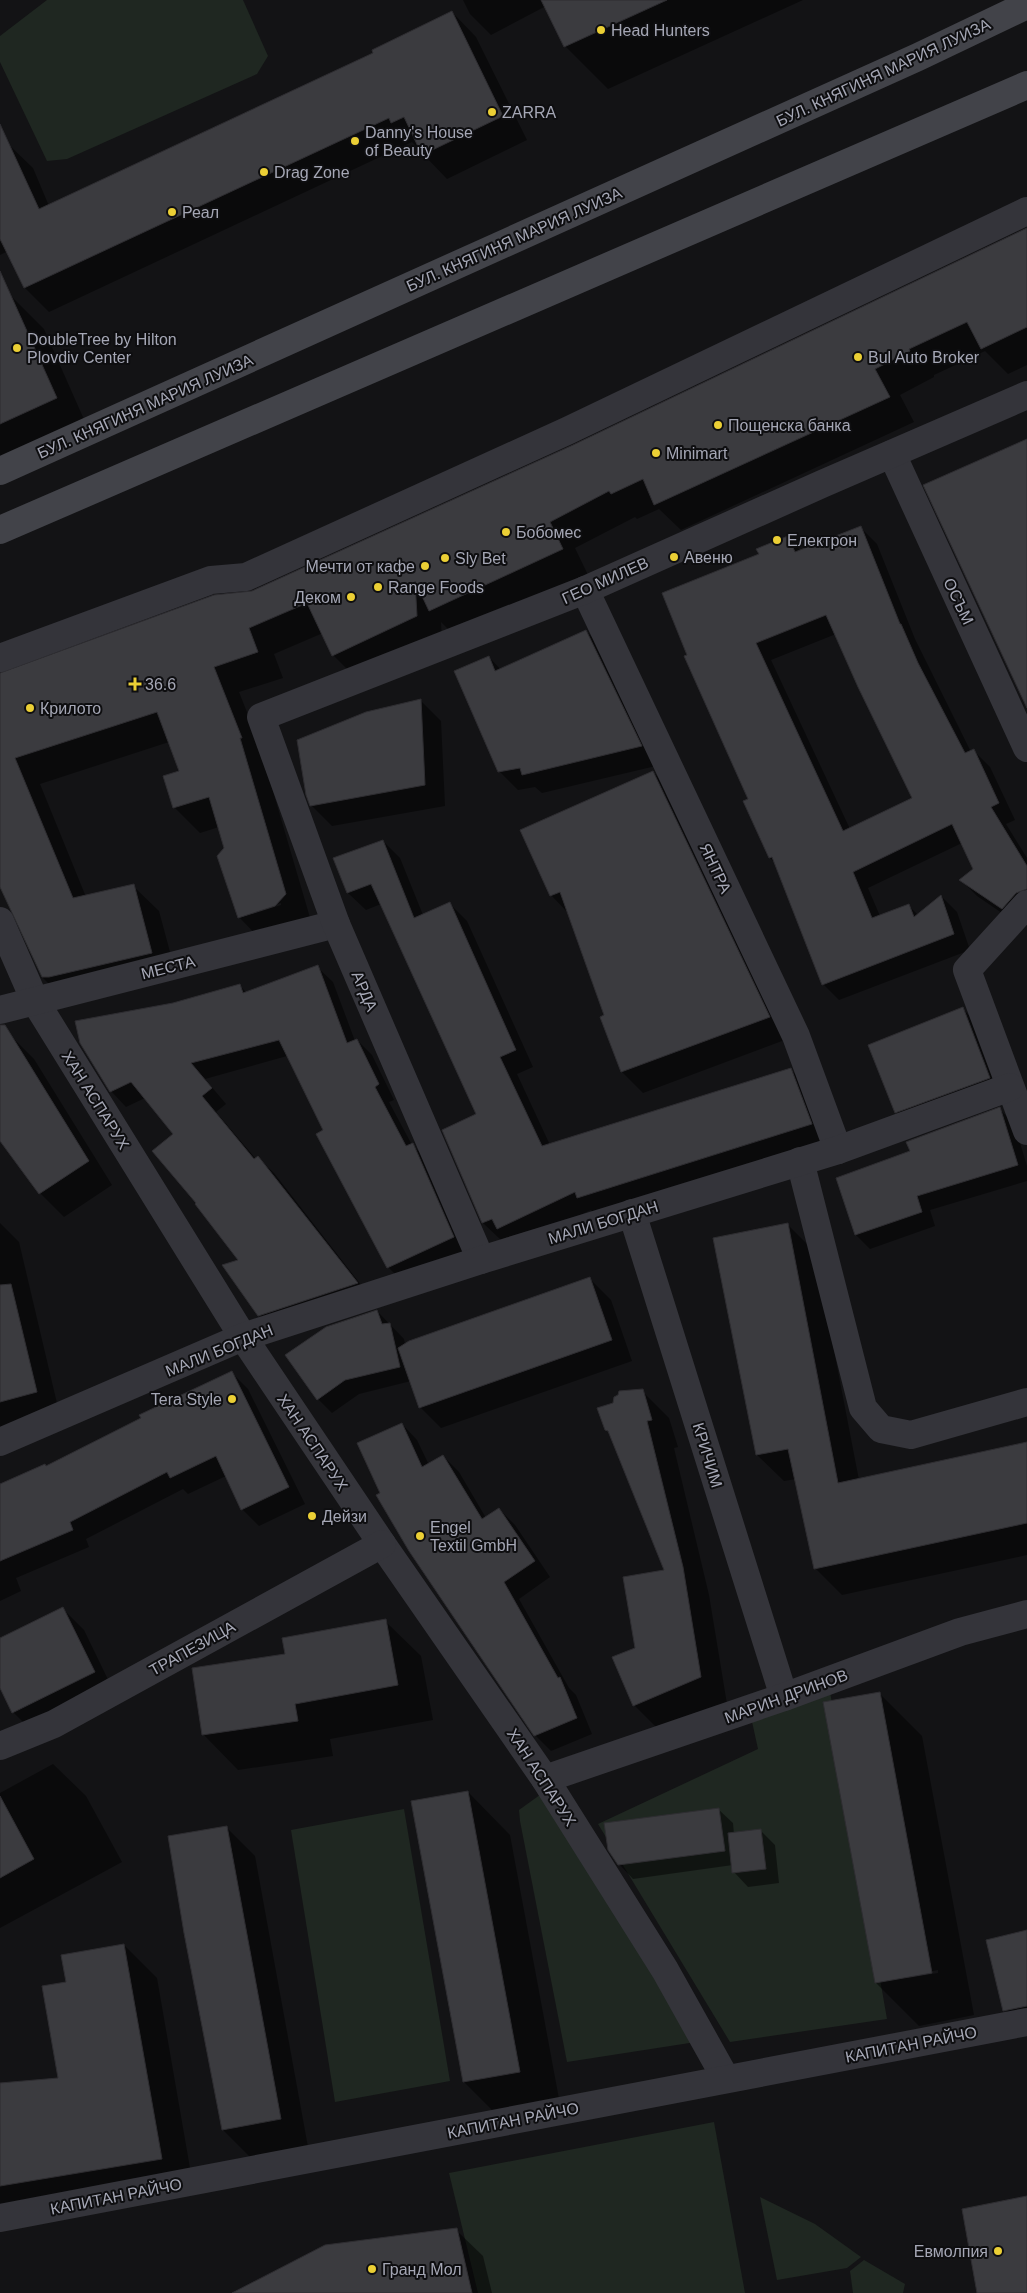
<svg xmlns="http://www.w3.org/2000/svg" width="1027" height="2293" font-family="Helvetica,sans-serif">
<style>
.green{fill:#1f2721}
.shadow{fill:#0007;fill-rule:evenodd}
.building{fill:#3b3b3f;stroke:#2e2d31;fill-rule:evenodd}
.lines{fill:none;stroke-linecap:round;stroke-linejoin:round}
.pedestrian{stroke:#34343a;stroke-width:28}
.minor{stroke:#34343a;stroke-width:28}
.tertiary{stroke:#34343a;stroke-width:28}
.secondary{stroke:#424349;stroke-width:28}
.poi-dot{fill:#ebcf35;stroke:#0e0e10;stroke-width:2}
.labels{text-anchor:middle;stroke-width:4;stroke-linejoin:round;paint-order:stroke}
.poi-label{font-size:16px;fill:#a5a7b5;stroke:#0e0e10;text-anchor:start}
.street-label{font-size:16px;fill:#a5a7b5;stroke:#0e0e10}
</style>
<rect width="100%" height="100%" fill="#131315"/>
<g class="green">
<path d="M47,0H243L268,56L257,74L67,159L47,161L0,62V36Z"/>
<path d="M829,1686L887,2019L730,2042L598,1824L758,1749L751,1717Z"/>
<path d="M544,1792L696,2042L567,2062L520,1821L519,1810Z"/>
<path d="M404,1809L450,2081L335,2102L291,1830Z"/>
<path d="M714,2122L745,2293H478L449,2173Z"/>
<path d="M760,2197L815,2224L861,2257L847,2268L777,2280Z"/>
<path d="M864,2260L905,2284L903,2293H853L850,2271Z"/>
</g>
<g class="shadow">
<path d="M463,0H803L608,89L565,46L546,6L491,35L470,14Z"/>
<path d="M452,12L476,37L527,140L447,179L423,154L419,146L417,147L412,142L49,312L25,288L8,251L0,255V148L8,144L33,168L49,206L375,53Z"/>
<path d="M1027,230V365L1008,374L985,351L934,375V377L900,395L914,422L681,530L659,509L637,519L635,517L575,548L588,575L455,636L441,622L442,642L359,681L333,655L323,633L274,654L283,678L239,692L267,763L265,764L311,921L264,943L239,917L226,848L219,827L200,833L174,807L180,772L169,742L40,784L86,897L133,886L159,911L177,978L69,1004L43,978L0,884V674L253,592L574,446ZM281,903V905L252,914V912Z"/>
<path d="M10,295L44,329L90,433L0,474V299Z"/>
<path d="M861,528L877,544L915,639L971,752L974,751L990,767L1015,820L1006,824L1027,858V915L1018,924L977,896L961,880L974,869L962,843L868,888L880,916L908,905L918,915L941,896L957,912L970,950L839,1000L823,984L776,864L770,858L749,799L686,657L760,555L788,538L801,551ZM836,634L913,798L850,829L771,660Z"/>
<path d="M586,631L605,650L660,765L542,793L535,787L518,790L499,771L489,657L501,670Z"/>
<path d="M420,700L441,721L445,806L332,826L311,805Z"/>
<path d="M653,772L674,793L790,1038L643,1093L622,1072L602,1018L606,1016L569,914L551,895Z"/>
<path d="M383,841L400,858L423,915L449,903L467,921L533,1067L517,1074L550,1145L791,1070L808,1087L828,1141L595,1215L591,1210L515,1245L507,1237L501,1240L483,1223L443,1130L477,1115L381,904L366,910L348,893Z"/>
<path d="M317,967L333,982L355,1041L357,1040L372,1055L394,1100L389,1102L412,1145L428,1160L468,1252L403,1282L388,1267L325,1131L287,1056L205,1079L226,1104L216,1112L256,1159L258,1158L274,1173L372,1299L274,1330L259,1315L240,1261L174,1134L145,1098L126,1107L111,1091L173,1004L240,986L247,993Z"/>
<path d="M963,1009L983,1030L1011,1099L917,1133L896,1112Z"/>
<path d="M9,1034L34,1059L112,1185L64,1217L40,1193L0,1139V1036Z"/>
<path d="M999,1109L1014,1123L1027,1166V1181L930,1210L935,1226L870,1249L856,1235L838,1178L912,1152Z"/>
<path d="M0,1223L19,1242L60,1416L0,1433Z"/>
<path d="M788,1225L815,1252L859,1480L1027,1443V1555L842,1595L815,1568L796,1479L784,1481L757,1455Z"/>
<path d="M590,1279L611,1300L632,1361L441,1428L420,1407L411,1381L359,1394L332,1413L318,1399L377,1311L404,1339L405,1344Z"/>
<path d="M231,1372L248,1389L305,1504L259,1526L242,1509L226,1476L188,1494L183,1489L86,1539L89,1547L16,1578L21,1591L0,1601V1485L46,1468Z"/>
<path d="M642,1391L669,1418L678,1447L674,1448L709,1595L727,1704L661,1732L634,1705L636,1648L665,1571L611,1435L606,1429L614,1404Z"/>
<path d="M402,1424L417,1440L429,1465L443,1456L459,1472L486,1518L499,1509L515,1525L550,1577L519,1599L569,1688L576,1695L592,1734L551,1751L535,1735L382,1493Z"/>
<path d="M63,1609L84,1630L115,1694L34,1733L13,1712L0,1685V1640Z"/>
<path d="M385,1621L421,1656L433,1720L330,1739L333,1756L238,1770L203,1734L286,1655Z"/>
<path d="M879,1693L922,1736L974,2015L919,2026L876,1983L825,1703ZM938,1970V1973L908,1978V1976Z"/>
<path d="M53,1764L86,1796L122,1862L0,1928V1793Z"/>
<path d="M468,1792L510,1835L562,2115L507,2125L464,2082L413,1802Z"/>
<path d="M718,1809L733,1823L734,1834L761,1831L775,1845L779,1883L748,1887L734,1872L733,1865L633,1879L619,1864Z"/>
<path d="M226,1827L255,1856L308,2147L251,2158L223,2130L185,1933Z"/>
<path d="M1027,1931V2022L1019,2024L1005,2010Z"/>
<path d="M124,1945L157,1978L194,2191L0,2224V2084L60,2079L67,1983Z"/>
<path d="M456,2230L483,2256L492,2293H235Z"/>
</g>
<g class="building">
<path d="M541,0H667L564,47Z"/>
<path d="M452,11L503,116L422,155L404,117L391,123L389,118L24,288L0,239V124L39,209L373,53L372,50Z"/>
<path d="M1027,228V327L981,349L967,322L909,349L910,351L875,369L890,397L654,505L643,479L611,494L609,491L550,522L563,549L429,611L415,581L417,616L332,656L307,603L249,628L258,652L214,667L242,738H240L286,894L275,906L238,918L217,856L224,848L209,797L173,808L163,776L179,771L157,712L15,758L73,898L134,884L152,953L49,977H42L0,887V673L214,595L252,591L573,445Z"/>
<path d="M0,271L57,398L0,424Z"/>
<path d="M1027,439V708L923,485Z"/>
<path d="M861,526L900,624H901L918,663L965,753L974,749L999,803L991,807L1027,866V889L1016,893L1002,909L959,880L973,869L952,824L853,872L872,918L909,904L914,917L941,895L954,934L822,985L772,857L769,858L743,801L748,799L684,656L687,655L662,593L759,554L756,549L788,536L795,552ZM826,615L858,687L912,798L843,831L756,643Z"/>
<path d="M586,630L642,746L522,775L520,768L498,772L454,671L489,656L495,671Z"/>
<path d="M421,699L425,785L310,806L306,795L297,740L366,712Z"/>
<path d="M653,771L770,1017L621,1072L600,1017L604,1015L560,892L550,896L520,830Z"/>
<path d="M383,840L414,918L450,902L516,1050L500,1057L542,1146L791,1068L812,1124L577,1198L575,1192L497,1229L492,1219L482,1223L442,1130L476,1114L371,884L347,893L333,858Z"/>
<path d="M318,965L347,1043L357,1039L379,1084L375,1087L406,1146L413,1143L454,1237L387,1268L316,1134L323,1130L279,1040L191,1063L212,1088L202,1096L254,1159L258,1156L358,1283L258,1316L222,1265L238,1260L195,1204L196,1203L152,1151L173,1134L131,1082L110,1092L80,1043L75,1021L173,1003L240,984L243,993Z"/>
<path d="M963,1007L990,1078L895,1113L868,1045Z"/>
<path d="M0,1025H5L89,1161L39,1194L0,1141Z"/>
<path d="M1000,1107L1018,1165L917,1196L922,1212L855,1235L836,1178L910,1151L906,1142Z"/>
<path d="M788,1223L838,1483L1027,1442V1523L814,1569L788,1449L756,1455L713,1238Z"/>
<path d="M590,1277L612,1340L419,1408L398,1348L409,1341Z"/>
<path d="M11,1284L37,1392L0,1402V1285Z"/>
<path d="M377,1310L382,1324L390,1323L400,1367L345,1380L317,1400L285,1355L326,1327Z"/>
<path d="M232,1371L289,1487L241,1510L216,1456L170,1478L167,1472L70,1522L73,1530L0,1561V1484L45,1464L46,1466L141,1418L139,1415Z"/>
<path d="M643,1389L652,1420L647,1421L683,1567L701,1677L633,1706L612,1657L635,1648L623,1577L664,1570L608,1431L605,1430L597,1408L613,1403L614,1397L618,1395L619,1391Z"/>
<path d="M402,1423L422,1467L443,1455L482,1519L499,1508L535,1561L504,1582L558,1678L560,1677L577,1718L534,1736L409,1551L376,1495L380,1493L357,1443Z"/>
<path d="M63,1607L95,1672L12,1713L0,1688V1638Z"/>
<path d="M386,1619L398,1685L295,1704L298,1721L202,1735L192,1668L285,1654L282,1638Z"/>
<path d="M880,1692L932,1973L875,1983L823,1702Z"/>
<path d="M468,1791L520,2072L463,2082L411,1801Z"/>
<path d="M0,1796L34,1859L0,1878Z"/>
<path d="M719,1808L725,1851L618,1865L608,1850L604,1823Z"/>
<path d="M227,1826L281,2119L222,2130L184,1933L168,1836Z"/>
<path d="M761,1829L766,1869L732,1873L728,1833Z"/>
<path d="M1027,1930V2006L1003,2011L986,1940Z"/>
<path d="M124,1944L162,2159L0,2186V2083L58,2078L42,1986L66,1982L61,1955Z"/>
<path d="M1027,2196V2293H977L962,2209Z"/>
<path d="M457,2228L472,2293H232L325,2245Z"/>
</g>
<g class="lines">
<path class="pedestrian" d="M0,658L211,580L246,577L567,431L1027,211"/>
<g class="minor">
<path d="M892,454L1027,748"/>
<path d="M585,590L796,1036L838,1150"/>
<path d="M1027,904L967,970L1027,1131"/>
<path d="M0,921L35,1001L243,1337L382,1544L545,1779L665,1970L726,2079"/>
<path d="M0,1010L336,924"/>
<path d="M800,1161L863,1408L881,1429L911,1435L1027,1402"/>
<path d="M632,1213L784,1697"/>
<path d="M481,1260L336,924L261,717L585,590L822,484L1027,395"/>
<path d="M0,1442L243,1337L481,1260L838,1150L1010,1087"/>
<path d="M0,1746L54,1724L382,1544"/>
<path d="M545,1779L784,1697L960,1632L1027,1614"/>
</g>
<path class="tertiary" d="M0,2218L1027,2022"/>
<g class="secondary">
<path d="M0,471L918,57L1027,5"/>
<path d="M0,530L1027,85"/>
</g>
</g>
<g class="poi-dot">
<circle cx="601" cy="30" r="5"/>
<circle cx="492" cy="112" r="5"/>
<circle cx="355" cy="141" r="5"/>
<circle cx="264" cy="172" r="5"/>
<circle cx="172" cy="212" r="5"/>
<circle cx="17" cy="348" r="5"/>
<circle cx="858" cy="357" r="5"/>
<circle cx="718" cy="425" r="5"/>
<circle cx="656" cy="453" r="5"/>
<circle cx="506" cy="532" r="5"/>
<circle cx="777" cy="540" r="5"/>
<circle cx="674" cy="557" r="5"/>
<circle cx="445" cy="558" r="5"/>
<circle cx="425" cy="566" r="5"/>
<circle cx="378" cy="587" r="5"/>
<circle cx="351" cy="597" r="5"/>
<path d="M132.5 676.5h5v5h5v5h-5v5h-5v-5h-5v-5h5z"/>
<circle cx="30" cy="708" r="5"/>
<circle cx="232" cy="1399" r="5"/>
<circle cx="312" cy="1516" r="5"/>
<circle cx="420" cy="1536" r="5"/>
<circle cx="998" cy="2251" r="5"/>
<circle cx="372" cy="2269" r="5"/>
</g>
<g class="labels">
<g class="poi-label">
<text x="611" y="36">Head Hunters</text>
<text x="502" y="118">ZARRA</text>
<text x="365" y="138">Danny's House<tspan x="365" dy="18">of Beauty</tspan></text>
<text x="274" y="178">Drag Zone</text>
<text x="182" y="218">Реал</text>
<text x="27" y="345">DoubleTree by Hilton<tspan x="27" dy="18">Plovdiv Center</tspan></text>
<text x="868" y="363">Bul Auto Broker</text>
<text x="728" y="431">Пощенска банка</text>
<text x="666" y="459">Minimart</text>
<text x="516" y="538">Бобомес</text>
<text x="787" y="546">Електрон</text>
<text x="684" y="563">Авеню</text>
<text x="455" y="564">Sly Bet</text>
<text x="415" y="572" text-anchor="end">Мечти от кафе</text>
<text x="388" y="593">Range Foods</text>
<text x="341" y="603" text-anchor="end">Деком</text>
<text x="145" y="690">36.6</text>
<text x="40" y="714">Крилото</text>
<text x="222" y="1405" text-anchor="end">Tera Style</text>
<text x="322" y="1522">Дейзи</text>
<text x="430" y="1533">Engel<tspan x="430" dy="18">Textil GmbH</tspan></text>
<text x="988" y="2257" text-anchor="end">Евмолпия</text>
<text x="382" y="2275">Гранд Мол</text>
</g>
<g class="street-label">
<text transform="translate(883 72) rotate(-25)" y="6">БУЛ. КНЯГИНЯ МАРИЯ ЛУИЗА</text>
<text transform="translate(514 239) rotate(-24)" y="6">БУЛ. КНЯГИНЯ МАРИЯ ЛУИЗА</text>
<text transform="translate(145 406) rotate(-24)" y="6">БУЛ. КНЯГИНЯ МАРИЯ ЛУИЗА</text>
<text transform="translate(605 580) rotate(-24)" y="6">ГЕО МИЛЕВ</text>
<text transform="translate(959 601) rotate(65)" y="6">ОСЪМ</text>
<text transform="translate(716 868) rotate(65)" y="6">ЯНТРА</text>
<text transform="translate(168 967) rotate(-14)" y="6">МЕСТА</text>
<text transform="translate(365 991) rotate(67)" y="6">АРДА</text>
<text transform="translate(96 1100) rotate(58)" y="6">ХАН АСПАРУХ</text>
<text transform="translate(603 1222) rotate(-17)" y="6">МАЛИ БОГДАН</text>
<text transform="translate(219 1350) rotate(-22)" y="6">МАЛИ БОГДАН</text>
<text transform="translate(313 1442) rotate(56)" y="6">ХАН АСПАРУХ</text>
<text transform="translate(708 1455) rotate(73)" y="6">КРИЧИМ</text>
<text transform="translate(192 1648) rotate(-29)" y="6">ТРАПЕЗИЦА</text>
<text transform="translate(786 1696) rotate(-20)" y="6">МАРИН ДРИНОВ</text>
<text transform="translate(542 1777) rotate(57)" y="6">ХАН АСПАРУХ</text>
<text transform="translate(911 2044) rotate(-11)" y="6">КАПИТАН РАЙЧО</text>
<text transform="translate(513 2120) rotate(-11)" y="6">КАПИТАН РАЙЧО</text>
<text transform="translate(116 2196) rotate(-11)" y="6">КАПИТАН РАЙЧО</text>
</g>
</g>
</svg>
